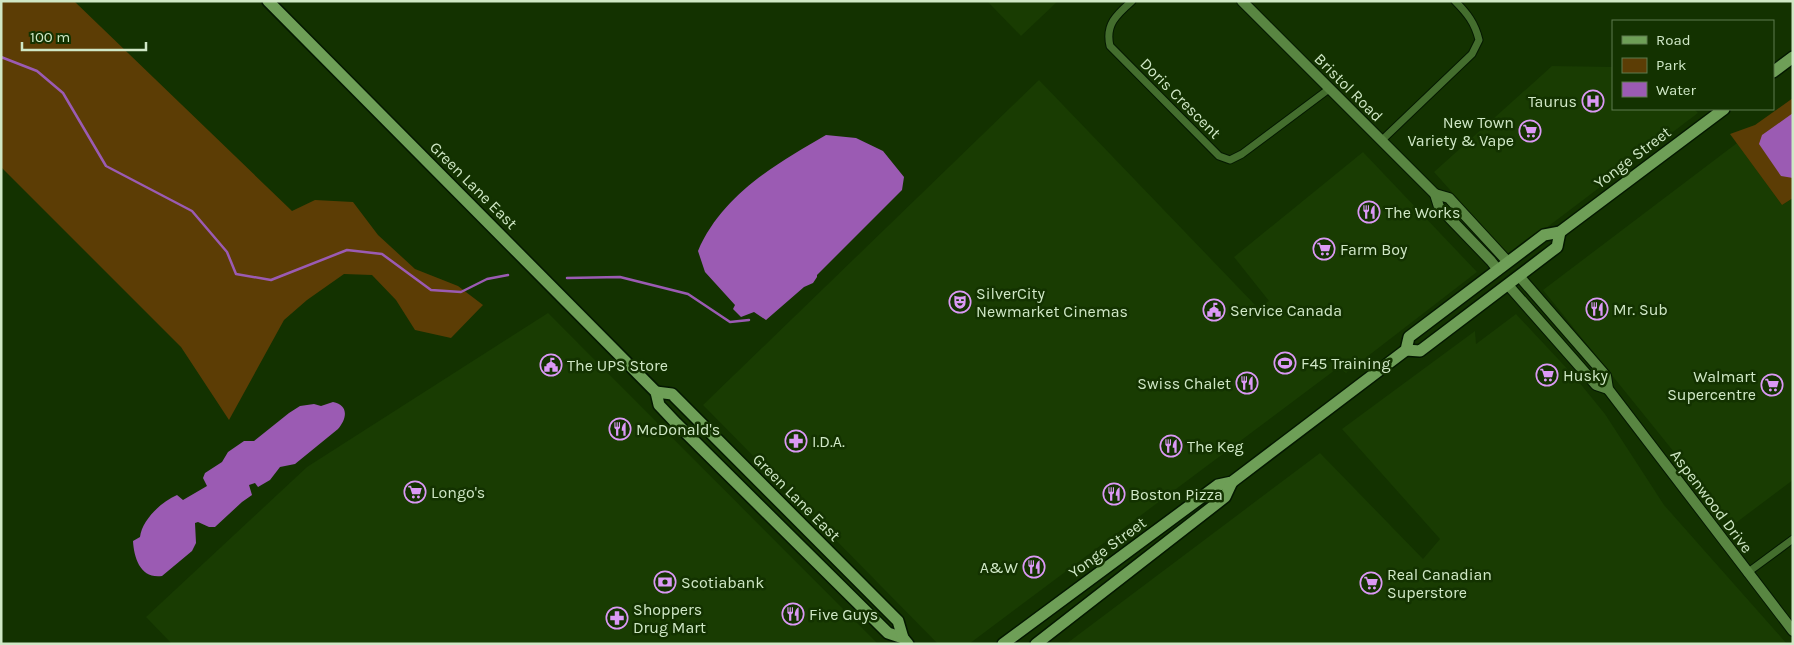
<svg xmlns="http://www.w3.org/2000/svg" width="1794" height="645" font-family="Karla,sans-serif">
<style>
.built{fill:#193c02}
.green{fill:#5c3d05}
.water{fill:#9b5bb3}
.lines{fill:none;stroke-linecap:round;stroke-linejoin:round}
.stream{stroke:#9b5bb3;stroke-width:2.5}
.street-casing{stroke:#041800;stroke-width:9}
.secondary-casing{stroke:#041800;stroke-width:12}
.primary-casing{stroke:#041800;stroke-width:14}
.street{stroke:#446e2e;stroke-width:7}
.secondary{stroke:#598642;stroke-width:10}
.primary{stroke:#6e9f57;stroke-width:11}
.labels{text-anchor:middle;stroke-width:5;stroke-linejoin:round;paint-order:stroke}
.street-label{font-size:16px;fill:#d0e8c6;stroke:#133200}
.poi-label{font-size:16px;fill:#d0e8c6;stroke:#133200;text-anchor:start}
</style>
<rect width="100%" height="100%" fill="#133200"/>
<g class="built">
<path d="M987,1H1058L1021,36Z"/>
<path d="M1552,66L1613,67V109H1694L1698,113L1509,256L1434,172Z"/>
<path d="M1039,80L1258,308L1269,301L1234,257L1363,152L1477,272L1346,373L1339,367L969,644H938L703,405Z"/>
<path d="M1737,143L1782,205L1793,198V480L1733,525L1543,290Z"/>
<path d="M548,313L878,644H172L146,617L307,467Z"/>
<path d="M1516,314L1574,376L1605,414L1664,505L1787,644H1066L1320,453L1423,559L1440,539L1342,429L1475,331L1476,344Z"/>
</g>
<g class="green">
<path d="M1,1H74L292,211L315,200L353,202L378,235L415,269L458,286L483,305L451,338L415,330L396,300L372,275L344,274L307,300L284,320L229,420L181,347L1,167Z"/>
<path d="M1793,98V198L1782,205L1730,134L1755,125Z"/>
</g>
<g class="water">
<path d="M1793,113V178L1781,176L1759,144L1762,135Z"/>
<path d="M826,135L856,138L883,151L904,177L902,190L817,275V277L813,283L804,287L766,320L754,312L741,317L733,309L735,305L705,272L698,251C722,195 776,164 826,135Z"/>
<path d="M333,402C349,405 347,419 338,429L295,464L280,467L270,480L258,487L255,483L249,485L252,495L242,502L215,527H209L198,522L195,523L196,543L192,551L162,576C141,579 134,559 133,541L140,537C142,520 161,502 177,495L183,500L207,486L203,478L205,473L222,462L228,452L244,441H254L289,413L300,406L314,404L321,406Z"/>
</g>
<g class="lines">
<g class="stream">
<path d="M1,57L37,71L63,93L106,166L192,211L227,252L236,274L271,280L347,250L382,254L431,290L461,292L487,279L508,275"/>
<path d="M567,278L620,277L688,294L730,322L749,320"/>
</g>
<g class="street-casing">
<g id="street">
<path d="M1132,1C1116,15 1105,25 1110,46L1219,156L1230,160L1242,154L1329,89"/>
<path d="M1381,141L1472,54L1479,40C1475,23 1467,13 1455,1"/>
<path d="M1747,573L1793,539"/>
</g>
</g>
<g class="secondary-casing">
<g id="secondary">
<path d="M1242,1L1435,194L1439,207L1491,261L1498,270"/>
<path d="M1435,194L1449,198L1508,262"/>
<path d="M1519,276L1606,376L1608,389L1793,631"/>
<path d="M1508,285L1596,385L1608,389"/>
</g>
</g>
<g class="primary-casing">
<g id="primary">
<path d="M268,1L656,392L659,405L676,423L888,633L903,638L908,644"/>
<path d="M1773,72L1793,57"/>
<path d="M1406,350L1420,351L1557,247L1560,232"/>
<path d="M656,392L672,394L898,621L903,638"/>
<path d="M1003,644L1218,485L1232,482L1406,350L1409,337L1544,235L1560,232L1724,109"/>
<path d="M1036,644L1225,497L1232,482"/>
</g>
</g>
<use href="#street" class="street"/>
<use href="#secondary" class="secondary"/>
<use href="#primary" class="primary"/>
</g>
<defs>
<g id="hospital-ring" transform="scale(1.125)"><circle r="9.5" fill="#133200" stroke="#db99f5" stroke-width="1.5"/><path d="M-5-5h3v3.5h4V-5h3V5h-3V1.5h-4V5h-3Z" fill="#db99f5"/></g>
<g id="supermarket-ring" transform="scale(1.125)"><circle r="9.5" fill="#133200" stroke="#db99f5" stroke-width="1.5"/><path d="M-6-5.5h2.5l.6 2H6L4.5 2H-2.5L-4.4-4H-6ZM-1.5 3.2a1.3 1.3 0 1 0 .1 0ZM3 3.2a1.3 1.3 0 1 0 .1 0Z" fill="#db99f5"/></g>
<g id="restaurant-ring" transform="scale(1.125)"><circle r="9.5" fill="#133200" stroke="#db99f5" stroke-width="1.5"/><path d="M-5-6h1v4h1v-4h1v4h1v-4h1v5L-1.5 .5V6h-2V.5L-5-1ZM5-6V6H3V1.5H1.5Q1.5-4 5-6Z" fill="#db99f5"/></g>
<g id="theatre-ring" transform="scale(1.125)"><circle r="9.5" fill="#133200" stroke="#db99f5" stroke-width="1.5"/><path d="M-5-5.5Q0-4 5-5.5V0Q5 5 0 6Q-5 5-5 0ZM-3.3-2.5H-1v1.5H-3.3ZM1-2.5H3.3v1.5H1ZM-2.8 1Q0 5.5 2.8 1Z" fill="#db99f5"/></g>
<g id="civic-ring" transform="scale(1.125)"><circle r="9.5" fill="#133200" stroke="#db99f5" stroke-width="1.5"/><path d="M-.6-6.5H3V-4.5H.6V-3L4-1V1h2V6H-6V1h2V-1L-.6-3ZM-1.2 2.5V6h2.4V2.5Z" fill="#db99f5"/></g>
<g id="stadium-ring" transform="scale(1.125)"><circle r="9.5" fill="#133200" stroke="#db99f5" stroke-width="1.5"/><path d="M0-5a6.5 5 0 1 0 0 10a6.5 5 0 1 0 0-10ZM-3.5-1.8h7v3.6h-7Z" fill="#db99f5"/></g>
<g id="pharmacy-ring" transform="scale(1.125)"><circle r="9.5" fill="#133200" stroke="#db99f5" stroke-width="1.5"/><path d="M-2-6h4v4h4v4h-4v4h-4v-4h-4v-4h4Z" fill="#db99f5"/></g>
<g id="bank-ring" transform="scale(1.125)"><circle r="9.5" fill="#133200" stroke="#db99f5" stroke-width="1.5"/><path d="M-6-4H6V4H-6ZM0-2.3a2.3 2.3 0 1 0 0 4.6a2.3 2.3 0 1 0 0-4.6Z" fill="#db99f5"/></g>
</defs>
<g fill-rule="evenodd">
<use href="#hospital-ring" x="1593" y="101"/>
<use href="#supermarket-ring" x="1530" y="131"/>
<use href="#restaurant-ring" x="1369" y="212"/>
<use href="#supermarket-ring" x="1324" y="249"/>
<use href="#theatre-ring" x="960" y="302"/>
<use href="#restaurant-ring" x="1597" y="309"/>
<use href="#civic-ring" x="1214" y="310"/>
<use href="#stadium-ring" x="1285" y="363"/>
<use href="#civic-ring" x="551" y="365"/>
<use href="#supermarket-ring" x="1547" y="375"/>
<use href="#restaurant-ring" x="1247" y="383"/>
<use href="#supermarket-ring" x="1772" y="385"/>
<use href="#restaurant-ring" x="620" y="429"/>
<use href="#pharmacy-ring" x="796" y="441"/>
<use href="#restaurant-ring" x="1171" y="446"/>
<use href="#supermarket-ring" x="415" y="492"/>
<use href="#restaurant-ring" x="1114" y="494"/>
<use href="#restaurant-ring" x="1034" y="567"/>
<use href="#bank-ring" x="665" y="582"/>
<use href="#supermarket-ring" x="1371" y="583"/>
<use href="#restaurant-ring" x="793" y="614"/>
<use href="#pharmacy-ring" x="617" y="618"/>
</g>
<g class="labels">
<g class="street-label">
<text transform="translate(1349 87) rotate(45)" y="6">Bristol Road</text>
<text transform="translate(1181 98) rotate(45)" y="6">Doris Crescent</text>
<text transform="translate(1632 157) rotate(-37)" y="6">Yonge Street</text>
<text transform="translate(474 185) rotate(45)" y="6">Green Lane East</text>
<text transform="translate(797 497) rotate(45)" y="6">Green Lane East</text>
<text transform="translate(1712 501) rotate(53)" y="6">Aspenwood Drive</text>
<text transform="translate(1107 547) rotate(-36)" y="6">Yonge Street</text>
</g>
<g class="poi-label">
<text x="1577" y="107" text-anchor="end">Taurus</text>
<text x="1514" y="128" text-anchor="end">New Town<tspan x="1514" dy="18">Variety &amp; Vape</tspan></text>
<text x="1385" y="218">The Works</text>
<text x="1340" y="255">Farm Boy</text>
<text x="976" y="299">SilverCity<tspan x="976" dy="18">Newmarket Cinemas</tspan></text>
<text x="1613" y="315">Mr. Sub</text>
<text x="1230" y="316">Service Canada</text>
<text x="1301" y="369">F45 Training</text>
<text x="567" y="371">The UPS Store</text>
<text x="1563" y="381">Husky</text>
<text x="1756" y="382" text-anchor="end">Walmart<tspan x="1756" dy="18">Supercentre</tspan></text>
<text x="1231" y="389" text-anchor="end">Swiss Chalet</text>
<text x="636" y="435">McDonald's</text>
<text x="812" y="447">I.D.A.</text>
<text x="1187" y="452">The Keg</text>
<text x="431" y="498">Longo's</text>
<text x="1130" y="500">Boston Pizza</text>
<text x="1018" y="573" text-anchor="end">A&amp;W</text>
<text x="1387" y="580">Real Canadian<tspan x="1387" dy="18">Superstore</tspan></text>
<text x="681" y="588">Scotiabank</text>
<text x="633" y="615">Shoppers<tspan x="633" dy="18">Drug Mart</tspan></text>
<text x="809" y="620">Five Guys</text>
</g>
</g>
<rect width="1794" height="645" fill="none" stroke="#d0e8c6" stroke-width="5"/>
<rect x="1612" y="20" width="162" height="90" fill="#133200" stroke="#5f7b4f"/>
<rect x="1622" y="36" width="25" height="8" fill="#6e9f57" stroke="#5f7b4f"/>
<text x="1656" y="45" font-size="15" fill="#d0e8c6">Road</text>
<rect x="1622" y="58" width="25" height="15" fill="#5c3d05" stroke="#5f7b4f"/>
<text x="1656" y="70" font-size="15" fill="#d0e8c6">Park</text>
<rect x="1622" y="82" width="25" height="15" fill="#9b5bb3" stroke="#5f7b4f"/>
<text x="1656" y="95" font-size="15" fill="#d0e8c6">Water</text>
<path d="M22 42v8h124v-8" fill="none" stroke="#d0e8c6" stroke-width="2.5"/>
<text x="30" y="42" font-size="15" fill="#d0e8c6" stroke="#133200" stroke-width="4" paint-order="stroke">100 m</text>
</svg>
